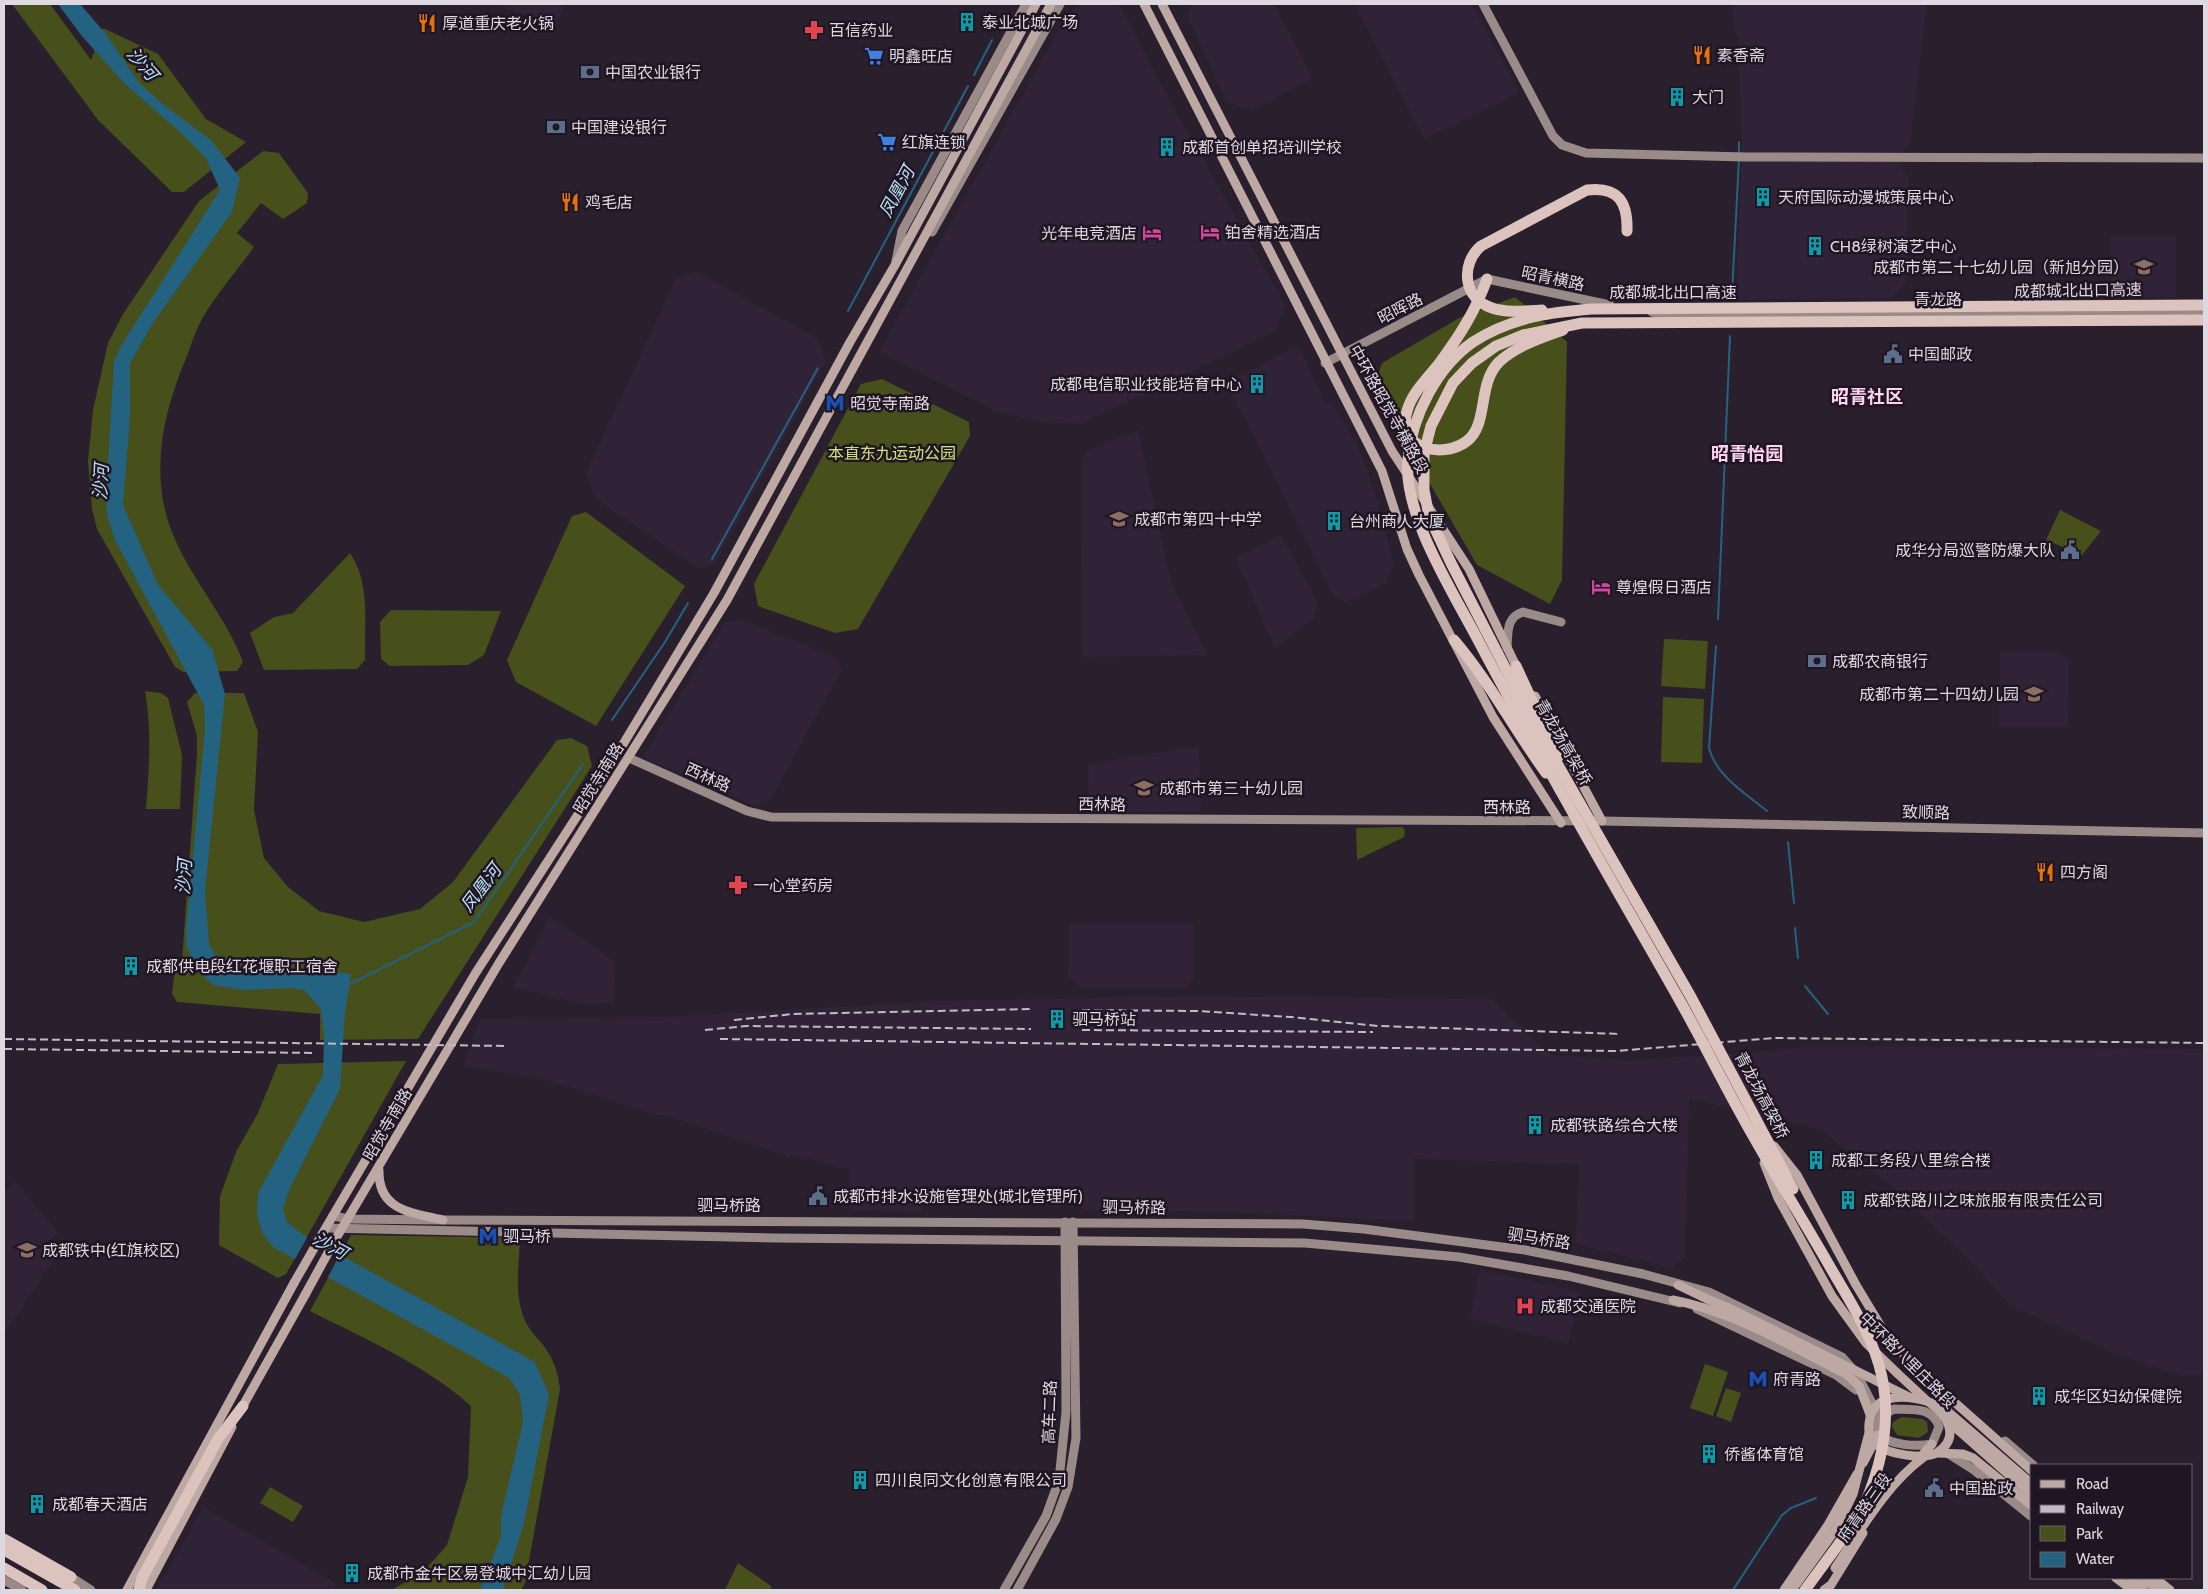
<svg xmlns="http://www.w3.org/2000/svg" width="2208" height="1594" font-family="Cabin,'Noto Sans SC',sans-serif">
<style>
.built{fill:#312337}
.green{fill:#474f1b}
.water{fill:#236381}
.pier{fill:#291f2d}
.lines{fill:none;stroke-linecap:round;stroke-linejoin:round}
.stream{stroke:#236381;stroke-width:2}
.secondary{stroke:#9b8b88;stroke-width:9}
.primary{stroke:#bda8a4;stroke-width:9}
.highway{stroke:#dcc3be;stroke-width:11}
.rail{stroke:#c2bbc5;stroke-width:2;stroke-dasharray:8 4;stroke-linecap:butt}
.primary-bridge{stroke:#bda8a4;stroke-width:9}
.highway-bridge{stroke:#dcc3be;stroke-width:11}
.labels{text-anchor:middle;stroke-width:5;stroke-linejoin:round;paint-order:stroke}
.poi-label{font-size:16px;fill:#ded8e1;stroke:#1f1523;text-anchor:start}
.street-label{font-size:16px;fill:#ded8e1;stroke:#1f1523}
.park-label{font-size:16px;fill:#d0e27a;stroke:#1f1523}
.water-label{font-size:18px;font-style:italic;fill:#b9e1f7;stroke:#1f1523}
.neighbourhood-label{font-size:18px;font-weight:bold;fill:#fbd2f0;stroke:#1f1523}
</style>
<rect width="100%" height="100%" fill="#291f2d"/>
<g class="built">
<path d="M496,4H565L556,26Z"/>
<path d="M1079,4H1117L1122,9L1157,77L1285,305L1276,331L1080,424L1043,422L998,412L879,352L1067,15Z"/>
<path d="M1192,4H1277L1276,7L1313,78L1252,110L1227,102L1187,16Z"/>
<path d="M1355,4H1472L1519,93L1424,139Z"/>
<path d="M1731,4H1927L1910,143L1901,154V169L1909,177L1905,284L1891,298L1736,299L1742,149L1738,37L1735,32Z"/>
<rect x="2111" y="237" width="65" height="60"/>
<path d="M697,272L819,339L826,362L715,563L699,569L595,498L586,473L676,279Z"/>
<path d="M1294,347L1301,350L1325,404L1331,401L1358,446L1377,499L1394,565L1385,584L1346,602L1335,598L1228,386L1230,382Z"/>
<path d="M1138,430L1170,578L1208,655L1082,657L1081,460L1086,452Z"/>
<path d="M1281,535L1318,603L1313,619L1275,649L1236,558Z"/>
<path d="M743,620L834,657L842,669L770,800L755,806L643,757L725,622Z"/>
<path d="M2000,652H2059L2069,662L2068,727H1999Z"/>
<path d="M1199,746L1201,811L1089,812L1088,764Z"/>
<path d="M550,917L594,946L615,964L614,1002L600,1004L572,1002L513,987Z"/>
<path d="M1069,924H1193V979L1187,987H1081L1068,975Z"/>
<path d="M1192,996L1492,999L1550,1055L1614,1059L1618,1061L1741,1053L1813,1046L2204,1049V1375H2180L2146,1365L2107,1350L2010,1305L1973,1264L1892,1186L1824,1132L1798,1123L1785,1122L1689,1098L1685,1258L1672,1268L1576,1244L1579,1164L1414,1159V1221L1248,1213L1083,1209L1082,1186L922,1185L921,1211L849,1210L850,1168H837L793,1154L790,1158L676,1118L651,1114L544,1079L463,1066L480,1019L663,1017L941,1001Z"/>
<path d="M16,1182L58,1233L45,1243L56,1256L7,1330L4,1327V1191Z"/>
<path d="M1480,1270L1581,1292L1568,1343L1470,1319Z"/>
<path d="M203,1507L337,1584L332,1590H157Z"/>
</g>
<g class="green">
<path d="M12,4H50L91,60L103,28L158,54L206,119L246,142L184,192H172L98,120Z"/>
<path d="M263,151L279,153L308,193L307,203L283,219L261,203L237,233L254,247C237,271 215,295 201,321C195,332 191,345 187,356C163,412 149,474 172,532C190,578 226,616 243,662L237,671L183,672L175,667L97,529L92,509L88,461L93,410L108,343L123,314L199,201Z"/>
<path d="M1515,297L1567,342L1562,580L1550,604L1477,565L1374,387L1382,363L1461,317Z"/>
<path d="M882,379L969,422L970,436L858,629L835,633L758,606L754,584L861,384Z"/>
<path d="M2060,510L2101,531L2082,555L2046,540Z"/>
<path d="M586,512L685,586L596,726L516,682L507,660L572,516Z"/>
<path d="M350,553C371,584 364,624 365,660L357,669L264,670L250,633L274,617L293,613Z"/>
<path d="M391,610L501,611L484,655L468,665L390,666L381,659L380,622Z"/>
<path d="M1664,639L1708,641L1705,689L1661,686Z"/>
<path d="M145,691L161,693L168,698L182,755L180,809H146C149,769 152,731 145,691Z"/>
<path d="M195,693H244L258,732L254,810L264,858L288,887L319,911L364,922L420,909L453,882L557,740L571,738L587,746L592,766L418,1039L320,1040V1014L177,1002L172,994L176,959L182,961L197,754V736L187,702Z"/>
<path d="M1663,697L1704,699L1702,763L1661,762Z"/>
<path d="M1402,827L1405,830L1404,837L1357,860L1356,828Z"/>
<path d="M406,1061L286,1274L278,1278L219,1245L220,1196L236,1152L258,1113L278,1064Z"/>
<path d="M351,1235L520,1238C519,1264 514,1293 524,1318C529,1331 539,1339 546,1349C555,1362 558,1374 560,1389L525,1583L521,1590H392L425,1570L447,1545L468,1477L471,1406C424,1364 365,1339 310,1311Z"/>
<path d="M1705,1364L1728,1372L1713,1416L1690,1408Z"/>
<path d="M1726,1388L1741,1393L1731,1422L1716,1416Z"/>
<path d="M1902,1417L1922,1419L1927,1422L1928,1432L1919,1438L1897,1435L1892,1427L1893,1422Z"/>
<path d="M270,1487L303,1506L293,1522L260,1503Z"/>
<path d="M738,1563L771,1586V1590H725Z"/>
</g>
<path class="water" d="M58,4H80L106,34L139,83L165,106L211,140L240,178L232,212L153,323L130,363V417L123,505L158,585L212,649L225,694L205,891L209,944L218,960L237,974L321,971L351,974L345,1012L340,1089L290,1188L283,1208L287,1222L302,1234L535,1362L549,1395L524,1523L503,1590H480L501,1536V1516L523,1422L520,1394L509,1378L475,1358L273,1247L263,1234L257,1216L258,1193L323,1075L324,1036L321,1009L304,990L292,988L244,990L213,985L196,969L187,947L186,931L205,730L204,705L115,540L107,515L106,499L114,361L121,346L220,190L206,158L180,132L124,83L81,35Z"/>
<path class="pier" d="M309,1234L341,1252L327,1279L294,1261Z"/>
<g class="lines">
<g class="stream">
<path d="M974,75L992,40"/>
<path d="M1739,155V142"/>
<path d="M1732,294L1739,159"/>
<path d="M848,311L968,86"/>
<path d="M712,559L818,368"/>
<path d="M1718,619L1730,336"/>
<path d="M1716,646L1709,748C1716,776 1745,793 1767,811"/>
<path d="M612,720L665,642L688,603"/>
<path d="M1788,842L1794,903"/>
<path d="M1795,928L1798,958"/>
<path d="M348,985L474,922L583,764"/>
<path d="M1805,986L1828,1014"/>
<path d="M1733,1590L1782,1515L1791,1508L1816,1498"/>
</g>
<g class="secondary">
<path d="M1483,4L1553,136L1562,145L1586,153L1746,157L2204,158"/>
<path d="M932,232L1060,4"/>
<path d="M896,261L902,231L1026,4"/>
<path d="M1652,312L1671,316L2204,312"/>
<path d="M1325,363L1487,279L1610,305"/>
<path d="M1507,648C1508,633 1506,617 1523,612L1561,622"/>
<path d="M629,758L747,811L771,817L1602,821L2204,833"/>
<path d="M333,1216L349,1219L443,1220L1303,1224L1364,1229L1525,1250L1643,1274L1709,1292L1842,1357L1857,1374L1879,1417"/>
<path d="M326,1228L775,1238L1305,1243L1459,1257L1568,1276L1680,1303"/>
<path d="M1697,1309L1836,1375L1856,1390"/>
<path d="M1894,1409C1911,1410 1933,1406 1939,1427L1932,1444C1915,1447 1892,1445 1878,1435L1876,1426L1879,1417Z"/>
<path d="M1869,1412L1876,1426"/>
<path d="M2005,1441L2033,1465"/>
<path d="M1947,1453L1974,1470L2032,1517"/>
<path d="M66,1574L91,1590"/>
<path d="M4,1580L22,1590"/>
<path d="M1004,1590L1046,1516L1059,1480L1066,1412L1065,1222"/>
<path d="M1017,1590L1056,1519L1068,1487L1076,1438L1073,1222"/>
</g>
<g class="primary">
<path d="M1144,4L1382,471L1407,549L1419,575L1493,717L1561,823"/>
<path d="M1162,4L1392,451L1469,569L1518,670"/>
<path d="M1535,696L1602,821"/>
<path d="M1764,1163L1778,1198L1832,1296L1866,1343L1897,1373"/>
<path d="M379,1170C378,1211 411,1212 443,1220"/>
<path d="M321,1236L475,974L619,751L714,593L850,342L895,265L1036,4"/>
<path d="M335,1240L499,963L727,600L1051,4"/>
<path d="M1678,1285L1707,1299"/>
<path d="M1673,1300C1735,1312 1790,1346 1846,1374L1859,1386L1870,1414"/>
<path d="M240,1411L305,1295"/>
<path d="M1917,1461L1932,1444"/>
<path d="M1863,1463L1878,1435"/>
<path d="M2116,1578L2132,1590"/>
<path d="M2130,1578L2144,1590"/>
<path d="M2143,1578L2158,1590"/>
<path d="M2155,1578L2170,1590"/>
<path d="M127,1590L294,1283"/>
<path d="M146,1590L232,1427"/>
<path d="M1784,1590L1828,1525L1857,1474"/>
<path d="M1792,1590L1836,1529"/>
<path d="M1824,1590L1831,1585L1863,1533"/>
</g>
<g class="highway">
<path d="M1487,279C1476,310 1460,335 1441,361C1429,377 1412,392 1407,411C1396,448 1442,460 1467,441C1489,424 1477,384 1499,362C1516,346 1541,338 1563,330"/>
<path d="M1454,640C1489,681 1514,729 1546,773"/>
<path d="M1516,666L1558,757"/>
<path d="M4,1539L71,1577"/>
<path d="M4,1550L75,1590"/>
<path d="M4,1568L42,1590"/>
<path d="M139,1590L142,1578L218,1439L243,1406"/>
<path d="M1805,1590L1858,1518"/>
</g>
<g class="rail">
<path d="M1082,1010L1197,1011L1291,1017L1378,1026L1621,1034"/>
<path d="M734,1020L793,1014L1031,1009"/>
<path d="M705,1030L747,1026L1031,1029"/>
<path d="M1082,1030L1373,1032"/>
<path d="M4,1039L506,1046"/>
<path d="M720,1039L1617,1051L1774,1038L2204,1043"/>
<path d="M4,1049L316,1053"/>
</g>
<g class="primary-bridge">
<path d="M1774,1146L1797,1175L1856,1285L1885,1333L1916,1368L2032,1471"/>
<path d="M294,1283L321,1236"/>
<path d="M305,1295L335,1240"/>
<path d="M1707,1299L1729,1308L1909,1397"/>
<path d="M1897,1373L1926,1400"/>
<path d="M1930,1403C1946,1414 1961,1437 1938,1452C1926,1461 1887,1454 1876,1444C1870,1439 1868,1431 1869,1424C1871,1386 1925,1395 1947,1411L2032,1484"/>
<path d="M1948,1421L2032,1495"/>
<path d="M1938,1453L1963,1454L1973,1458L2032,1506"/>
<path d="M1836,1529L1853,1494L1869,1433"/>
<path d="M1835,1568C1861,1530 1886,1485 1924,1457"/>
</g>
<g class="highway-bridge">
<path d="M1542,310C1525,311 1507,313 1492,308C1463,299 1460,264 1481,246L1587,190C1618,186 1628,202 1627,231"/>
<path d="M1793,1189L1691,997L1531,718L1451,563L1429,516L1424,490V453L1431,426L1453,383L1472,363L1496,346L1523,335L1582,323L2204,320"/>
<path d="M1858,1518C1880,1474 1892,1426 1882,1377C1874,1339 1853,1306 1833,1272C1808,1228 1781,1185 1756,1141C1729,1095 1706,1047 1680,1001C1612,881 1542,762 1478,640C1453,592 1402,513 1408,459C1412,416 1437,367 1473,342C1491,330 1513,322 1533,317C1552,312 1572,311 1591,309L2204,305"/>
</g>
</g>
<defs>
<g id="building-bare" transform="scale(1.5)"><path d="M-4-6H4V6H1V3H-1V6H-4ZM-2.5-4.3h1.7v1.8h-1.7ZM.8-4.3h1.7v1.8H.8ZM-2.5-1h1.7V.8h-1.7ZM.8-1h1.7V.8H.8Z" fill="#0f9aa8" stroke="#1f1523" stroke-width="2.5" paint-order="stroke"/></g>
<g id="restaurant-bare" transform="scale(1.5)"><path d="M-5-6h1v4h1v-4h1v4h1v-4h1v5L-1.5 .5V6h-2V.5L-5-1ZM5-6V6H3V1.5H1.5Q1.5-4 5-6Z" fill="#e8710a" stroke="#1f1523" stroke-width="2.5" paint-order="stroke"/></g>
<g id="pharmacy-bare" transform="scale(1.5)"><path d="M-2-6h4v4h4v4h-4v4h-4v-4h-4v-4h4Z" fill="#e0444e" stroke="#1f1523" stroke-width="2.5" paint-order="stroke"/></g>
<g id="supermarket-bare" transform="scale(1.5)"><path d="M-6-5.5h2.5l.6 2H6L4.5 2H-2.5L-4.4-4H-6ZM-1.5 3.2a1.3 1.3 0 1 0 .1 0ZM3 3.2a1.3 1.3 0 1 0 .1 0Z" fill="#3f7fe0" stroke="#1f1523" stroke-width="2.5" paint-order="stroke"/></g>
<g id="bank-bare" transform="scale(1.5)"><path d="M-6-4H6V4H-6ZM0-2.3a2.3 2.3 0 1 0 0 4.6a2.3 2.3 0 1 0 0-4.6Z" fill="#5c6f8a" stroke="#1f1523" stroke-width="2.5" paint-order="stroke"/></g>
<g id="hotel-bare" transform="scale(1.5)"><path d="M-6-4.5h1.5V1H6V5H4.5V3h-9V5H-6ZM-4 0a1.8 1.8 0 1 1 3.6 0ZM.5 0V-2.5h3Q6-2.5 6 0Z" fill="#d1479c" stroke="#1f1523" stroke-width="2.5" paint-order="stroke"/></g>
<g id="school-bare" transform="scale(1.5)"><path d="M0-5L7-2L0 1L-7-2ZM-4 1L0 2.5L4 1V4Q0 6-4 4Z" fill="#8d6e63" stroke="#1f1523" stroke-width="2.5" paint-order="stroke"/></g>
<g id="civic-bare" transform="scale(1.5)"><path d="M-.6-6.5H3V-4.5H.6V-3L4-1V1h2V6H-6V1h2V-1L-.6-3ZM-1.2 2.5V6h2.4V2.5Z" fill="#5c6f8a" stroke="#1f1523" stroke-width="2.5" paint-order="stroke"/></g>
<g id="metro-bare" transform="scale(1.5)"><path d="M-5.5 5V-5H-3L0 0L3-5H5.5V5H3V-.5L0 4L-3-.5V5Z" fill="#1a4fb4" stroke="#1f1523" stroke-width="2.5" paint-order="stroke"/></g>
<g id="hospital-bare" transform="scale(1.5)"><path d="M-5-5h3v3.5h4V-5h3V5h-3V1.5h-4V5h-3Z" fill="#e0444e" stroke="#1f1523" stroke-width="2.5" paint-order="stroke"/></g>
</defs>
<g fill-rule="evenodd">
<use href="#building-bare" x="967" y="22"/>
<use href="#restaurant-bare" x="427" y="23"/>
<use href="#pharmacy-bare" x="814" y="30"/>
<use href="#restaurant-bare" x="1702" y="55"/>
<use href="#supermarket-bare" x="874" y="56"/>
<use href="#bank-bare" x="590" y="72"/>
<use href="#building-bare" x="1677" y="97"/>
<use href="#bank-bare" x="556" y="127"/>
<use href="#supermarket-bare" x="887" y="142"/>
<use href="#building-bare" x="1167" y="147"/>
<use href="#building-bare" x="1763" y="197"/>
<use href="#restaurant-bare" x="570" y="202"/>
<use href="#hotel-bare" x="1210" y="232"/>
<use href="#hotel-bare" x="1152" y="233"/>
<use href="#building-bare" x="1815" y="246"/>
<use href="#school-bare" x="2144" y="267"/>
<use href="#civic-bare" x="1893" y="354"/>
<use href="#building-bare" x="1257" y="384"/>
<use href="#metro-bare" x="835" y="403"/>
<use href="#school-bare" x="1119" y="519"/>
<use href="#building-bare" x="1334" y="521"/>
<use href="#civic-bare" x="2070" y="550"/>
<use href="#hotel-bare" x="1601" y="587"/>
<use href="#bank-bare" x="1817" y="661"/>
<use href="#school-bare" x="2034" y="694"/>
<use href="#school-bare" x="1144" y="788"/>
<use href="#restaurant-bare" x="2045" y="872"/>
<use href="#pharmacy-bare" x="738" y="885"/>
<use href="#building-bare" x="131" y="966"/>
<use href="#building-bare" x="1057" y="1019"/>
<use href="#building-bare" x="1535" y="1125"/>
<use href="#building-bare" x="1816" y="1160"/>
<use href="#civic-bare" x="818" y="1196"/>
<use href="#building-bare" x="1848" y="1200"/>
<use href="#metro-bare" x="488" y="1236"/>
<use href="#school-bare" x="27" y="1250"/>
<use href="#hospital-bare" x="1525" y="1306"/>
<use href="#metro-bare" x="1758" y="1379"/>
<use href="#building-bare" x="2039" y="1396"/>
<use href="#building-bare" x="1709" y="1454"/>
<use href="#building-bare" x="860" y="1480"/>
<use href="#civic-bare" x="1934" y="1488"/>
<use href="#building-bare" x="37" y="1504"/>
<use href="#building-bare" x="352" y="1573"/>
</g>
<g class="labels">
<g class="poi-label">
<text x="982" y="28">泰业北城广场</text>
<text x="442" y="29">厚道重庆老火锅</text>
<text x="829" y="36">百信药业</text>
<text x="1717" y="61">素香斋</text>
<text x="889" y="62">明鑫旺店</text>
<text x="605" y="78">中国农业银行</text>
<text x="1692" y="103">大门</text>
<text x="571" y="133">中国建设银行</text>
<text x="902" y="148">红旗连锁</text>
<text x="1182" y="153">成都首创单招培训学校</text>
<text x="1778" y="203">天府国际动漫城策展中心</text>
<text x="585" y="208">鸡毛店</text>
<text x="1225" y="238">铂舍精选酒店</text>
<text x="1137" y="239" text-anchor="end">光年电竞酒店</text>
<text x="1830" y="252">CH8绿树演艺中心</text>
<text x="2129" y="273" text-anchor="end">成都市第二十七幼儿园（新旭分园）</text>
<text x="1908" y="360">中国邮政</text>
<text x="1242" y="390" text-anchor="end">成都电信职业技能培育中心</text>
<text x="850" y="409">昭觉寺南路</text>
<text x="1134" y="525">成都市第四十中学</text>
<text x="1349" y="527">台州商人大厦</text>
<text x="2055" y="556" text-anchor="end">成华分局巡警防爆大队</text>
<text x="1616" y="593">尊煌假日酒店</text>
<text x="1832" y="667">成都农商银行</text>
<text x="2019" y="700" text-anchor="end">成都市第二十四幼儿园</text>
<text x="1159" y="794">成都市第三十幼儿园</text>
<text x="2060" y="878">四方阁</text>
<text x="753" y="891">一心堂药房</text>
<text x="146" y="972">成都供电段红花堰职工宿舍</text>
<text x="1072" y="1025">驷马桥站</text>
<text x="1550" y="1131">成都铁路综合大楼</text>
<text x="1831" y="1166">成都工务段八里综合楼</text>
<text x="833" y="1202">成都市排水设施管理处(城北管理所)</text>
<text x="1863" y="1206">成都铁路川之味旅服有限责任公司</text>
<text x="503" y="1242">驷马桥</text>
<text x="42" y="1256">成都铁中(红旗校区)</text>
<text x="1540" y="1312">成都交通医院</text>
<text x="1773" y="1385">府青路</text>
<text x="2054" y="1402">成华区妇幼保健院</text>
<text x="1724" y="1460">侨酱体育馆</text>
<text x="875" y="1486">四川良同文化创意有限公司</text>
<text x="1949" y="1494">中国盐政</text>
<text x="52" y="1510">成都春天酒店</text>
<text x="367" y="1579">成都市金牛区易登城中汇幼儿园</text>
</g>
<g class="street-label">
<text transform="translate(1553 278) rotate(12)" y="6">昭青横路</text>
<text transform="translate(2078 290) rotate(-1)" y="6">成都城北出口高速</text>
<text x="1673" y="298">成都城北出口高速</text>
<text x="1938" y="305">青龙路</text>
<text transform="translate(1400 308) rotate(-27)" y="6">昭晖路</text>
<text transform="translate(1389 409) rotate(61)" y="6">中环路昭觉寺横路段</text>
<text transform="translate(1564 742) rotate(60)" y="6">青龙场高架桥</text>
<text transform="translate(708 777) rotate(24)" y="6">西林路</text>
<text transform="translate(598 778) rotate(-58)" y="6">昭觉寺南路</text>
<text transform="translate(1102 804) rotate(1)" y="6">西林路</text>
<text x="1507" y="813">西林路</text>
<text transform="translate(1926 812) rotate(1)" y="6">致顺路</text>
<text transform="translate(1762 1095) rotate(62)" y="6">青龙场高架桥</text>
<text transform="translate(387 1124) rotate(-60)" y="6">昭觉寺南路</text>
<text x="729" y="1211">驷马桥路</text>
<text transform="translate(1134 1207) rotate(1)" y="6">驷马桥路</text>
<text transform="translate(1539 1238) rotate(9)" y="6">驷马桥路</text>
<text transform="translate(1908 1360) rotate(45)" y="6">中环路八里庄路段</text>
<text transform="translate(1049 1412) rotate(-88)" y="6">高车二路</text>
<text transform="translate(1864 1507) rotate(-55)" y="6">府青路三段</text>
</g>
<g class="park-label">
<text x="892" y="459">本直东九运动公园</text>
</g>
<g class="water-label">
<text transform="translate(142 64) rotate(49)" y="6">沙河</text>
<text transform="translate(897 192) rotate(-62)" y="6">凤凰河</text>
<text transform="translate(101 482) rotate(-87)" y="6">沙河</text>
<text transform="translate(184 877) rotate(-86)" y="6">沙河</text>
<text transform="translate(481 888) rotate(-53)" y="6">凤凰河</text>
<text transform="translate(330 1246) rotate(29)" y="6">沙河</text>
</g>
<g class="neighbourhood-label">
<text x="1867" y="403">昭青社区</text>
<text x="1747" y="460">昭青怡园</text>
</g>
</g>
<rect width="2208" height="1594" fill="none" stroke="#ded8e1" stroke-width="10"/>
<rect x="2030" y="1464" width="162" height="115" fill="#1f1523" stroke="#6b636f"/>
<rect x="2040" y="1480" width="25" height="8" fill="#bda8a4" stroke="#6b636f"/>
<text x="2076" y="1489" font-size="15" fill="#ded8e1">Road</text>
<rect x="2040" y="1505" width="25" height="8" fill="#c2bbc5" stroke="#6b636f"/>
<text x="2076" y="1514" font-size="15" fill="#ded8e1">Railway</text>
<rect x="2040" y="1526" width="25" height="15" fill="#474f1b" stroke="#6b636f"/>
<text x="2076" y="1539" font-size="15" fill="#ded8e1">Park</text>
<rect x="2040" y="1552" width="25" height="15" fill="#236381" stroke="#6b636f"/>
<text x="2076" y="1564" font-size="15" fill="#ded8e1">Water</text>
</svg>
